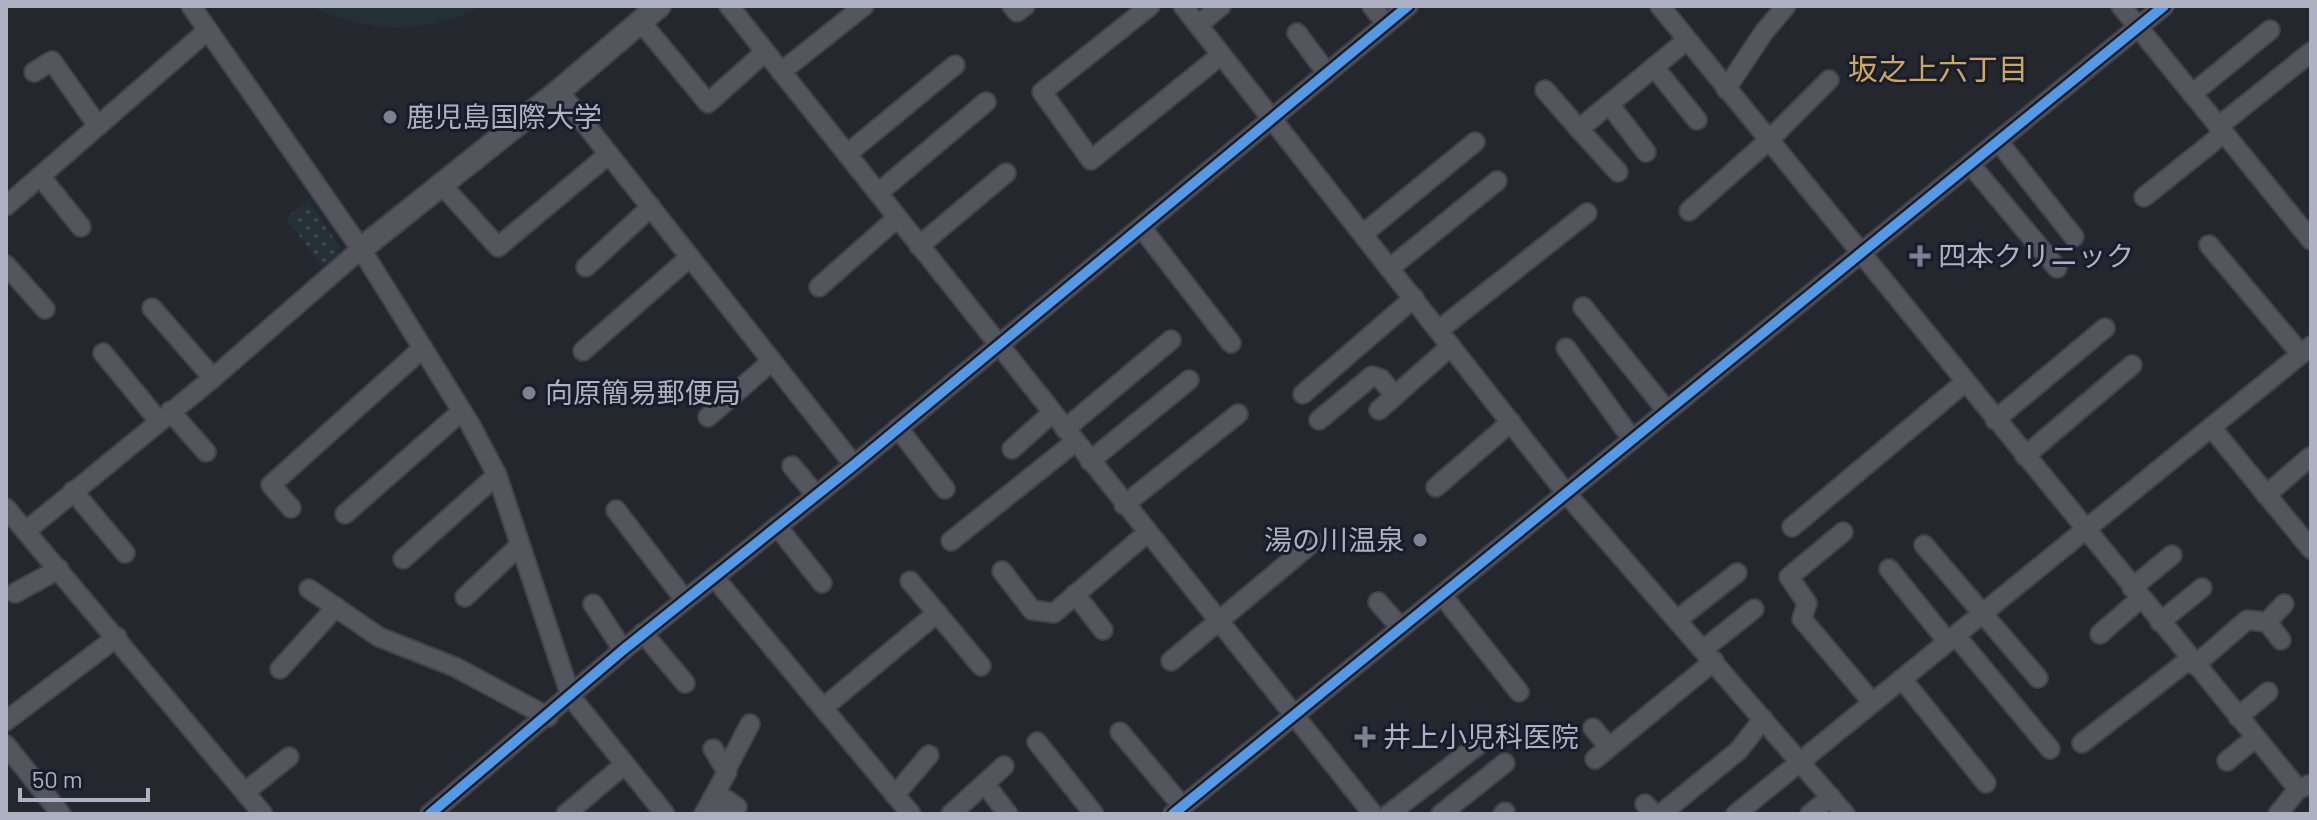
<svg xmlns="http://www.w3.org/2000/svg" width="2317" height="820" font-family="Barlow,'Noto Sans JP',sans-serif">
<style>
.green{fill:#233036}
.park{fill:url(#park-dots)}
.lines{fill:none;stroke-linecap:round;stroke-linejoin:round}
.minor-casing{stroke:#414249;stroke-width:22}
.tertiary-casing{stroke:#414249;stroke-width:26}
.minor{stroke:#54565e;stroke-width:18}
.tertiary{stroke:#54565e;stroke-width:22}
.rail{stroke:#575a61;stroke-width:5;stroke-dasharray:8 8;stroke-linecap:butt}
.cycleway-casing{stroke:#191c2a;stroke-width:15}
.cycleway{stroke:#5399e6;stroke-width:10}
.poi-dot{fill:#7d818f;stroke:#191c2a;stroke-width:3}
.labels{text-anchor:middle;stroke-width:6;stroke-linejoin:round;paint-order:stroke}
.poi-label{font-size:28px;fill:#adb1c2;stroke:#191c2a;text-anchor:start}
.neighbourhood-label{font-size:30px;fill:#cca85f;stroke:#191c2a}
</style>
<defs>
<pattern id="park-dots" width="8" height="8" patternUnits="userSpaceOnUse" patternTransform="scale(2)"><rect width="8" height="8" fill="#233036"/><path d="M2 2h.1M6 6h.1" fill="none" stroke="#404c51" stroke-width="1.8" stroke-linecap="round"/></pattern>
</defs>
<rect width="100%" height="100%" fill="#25272f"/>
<path class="green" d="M308,6H484C421,36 371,33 308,6Z"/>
<path class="park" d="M308,200L340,247L339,254L322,266L286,218Z"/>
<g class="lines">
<g class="minor-casing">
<g id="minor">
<path d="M191,6L361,249L470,424L497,475L571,697L665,814"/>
<path d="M729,6L1373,814"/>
<path d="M1012,6L1017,12L1025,6"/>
<path d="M1150,6L1042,92L1091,160L1221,55"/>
<path d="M1183,6L1566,493L1845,814"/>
<path d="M1372,6L1386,24"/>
<path d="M1660,6L2298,789"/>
<path d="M2121,6L2311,240"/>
<path d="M641,22L708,103L765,52"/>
<path d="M1198,25L1221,6"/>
<path d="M1297,33L1327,73"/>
<path d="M1654,67L1697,120"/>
<path d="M34,72L52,61L98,126"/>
<path d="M781,72L864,6"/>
<path d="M1726,89L1764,32L1786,6"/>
<path d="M1545,90L1579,129"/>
<path d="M559,91L854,465"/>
<path d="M2192,94L2270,30"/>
<path d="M1609,104L1646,152"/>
<path d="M2219,126L2311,52"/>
<path d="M1998,141L2074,237"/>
<path d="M847,154L955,65"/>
<path d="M1970,164L2057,268"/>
<path d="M1618,172L1579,129L1687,40"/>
<path d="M40,176L81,227"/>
<path d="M442,185L498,247L609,154"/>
<path d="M878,193L986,102"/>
<path d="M2144,197L2224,133"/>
<path d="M6,206L208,30"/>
<path d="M1689,211L1768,141L1829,80"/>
<path d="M1141,227L1231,343"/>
<path d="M1363,234L1475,142"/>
<path d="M2209,245L2301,354"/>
<path d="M919,246L1006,173"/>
<path d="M6,265L45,309"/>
<path d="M586,267L651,207"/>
<path d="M1390,268L1497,181"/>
<path d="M819,287L897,218"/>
<path d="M1583,307L1667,411"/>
<path d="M152,308L213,378"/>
<path d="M1439,330L1587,213"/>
<path d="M1566,348L1632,439"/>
<path d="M583,351L690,257"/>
<path d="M103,353L158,420"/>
<path d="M1303,394L1414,298"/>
<path d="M1379,410L1451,346"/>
<path d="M170,411L206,452"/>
<path d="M708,417L772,361"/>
<path d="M1319,420L1372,376L1381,379L1395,396"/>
<path d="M1995,420L2105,328"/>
<path d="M2211,427L2311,549"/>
<path d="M898,428L945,489"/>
<path d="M1065,429L1171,340"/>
<path d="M1012,449L1052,413"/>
<path d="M2025,456L2132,365"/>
<path d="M1090,461L1189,380"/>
<path d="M792,466L816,495"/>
<path d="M1436,487L1511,422"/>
<path d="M73,491L125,553"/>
<path d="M2266,495L2310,457"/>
<path d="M1124,505L1238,414"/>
<path d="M6,508L263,814"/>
<path d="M291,508L271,485L423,348"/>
<path d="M616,510L685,600"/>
<path d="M345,514L462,411"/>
<path d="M777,526L822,583"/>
<path d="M1792,527L1964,383"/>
<path d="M26,531L213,378L361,249"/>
<path d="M1843,532L1789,577L1807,603L1802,619L1873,703"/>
<path d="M951,541L1075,442"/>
<path d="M1924,545L2038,678"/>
<path d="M403,559L497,475"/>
<path d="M1889,569L1948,642"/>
<path d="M1002,571L1032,610L1054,613L1147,533"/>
<path d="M714,577L911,814"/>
<path d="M910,581L937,613"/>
<path d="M2132,588L2172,555"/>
<path d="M309,589L379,637L455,667L548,717"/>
<path d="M15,593L59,569"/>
<path d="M1075,594L1103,630"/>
<path d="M1442,595L1519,692"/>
<path d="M465,597L519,546"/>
<path d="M1378,602L1401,628"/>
<path d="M593,604L623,650"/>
<path d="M1678,619L1737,573"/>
<path d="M2160,622L2202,588"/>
<path d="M2267,622L2284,604"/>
<path d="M643,633L685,683"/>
<path d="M2100,634L2141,598"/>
<path d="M1956,636L2050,749"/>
<path d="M1704,649L1754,609"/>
<path d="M1171,661L1313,542"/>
<path d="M2195,665L2247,620L2267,622L2281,640"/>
<path d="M280,669L336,607"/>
<path d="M1902,679L1986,783"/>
<path d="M823,708L937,613L981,666"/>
<path d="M2238,717L2268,692"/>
<path d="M6,721L117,637"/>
<path d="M1593,728L1609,747"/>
<path d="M1120,732L1182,806"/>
<path d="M1037,742L1094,814"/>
<path d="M2082,743L2190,659"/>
<path d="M6,745L61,814"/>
<path d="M1595,759L1714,661"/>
<path d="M2227,761L2255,738"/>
<path d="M726,770L750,724"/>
<path d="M245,792L289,757"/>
<path d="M991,792L1008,814"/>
<path d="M895,795L929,755"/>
<path d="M1645,804L1654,814"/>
<path d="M430,814L623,650L854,465L1408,6"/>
<path d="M566,814L625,764"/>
<path d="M704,814L727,772L713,749"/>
<path d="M718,814L727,800L737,807"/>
<path d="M951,814L1004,766"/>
<path d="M1173,814L2164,6"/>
<path d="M1389,814L1478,745"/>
<path d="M1441,814L1505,763"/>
<path d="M1503,814L1505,812"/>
<path d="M1661,814L1739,750L1763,719"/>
<path d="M1736,814L2311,346"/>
<path d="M1810,814L1831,797"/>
<path d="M2278,814L2298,789L2311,784"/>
</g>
</g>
<g class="tertiary-casing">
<path id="tertiary" d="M361,249L559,91L659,6"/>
</g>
<use href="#minor" class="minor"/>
<use href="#tertiary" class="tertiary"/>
<path class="rail" d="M2309,814L2311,813"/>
<g class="cycleway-casing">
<g id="cycleway">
<path d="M430,814L623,650L854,465L1408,6"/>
<path d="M1173,814L2164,6"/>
</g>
</g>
<use href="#cycleway" class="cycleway"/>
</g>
<g class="poi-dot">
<circle cx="390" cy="117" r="8"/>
<path d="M1916 244h8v8h8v8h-8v8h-8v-8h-8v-8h8z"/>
<circle cx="529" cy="393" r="8"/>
<circle cx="1420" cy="540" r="8"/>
<path d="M1361 725h8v8h8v8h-8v8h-8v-8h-8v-8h8z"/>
</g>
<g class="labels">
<g class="poi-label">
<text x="406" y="127">鹿児島国際大学</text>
<text x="1938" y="266">四本クリニック</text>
<text x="545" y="403">向原簡易郵便局</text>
<text x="1404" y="550" text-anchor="end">湯の川温泉</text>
<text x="1383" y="747">井上小児科医院</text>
</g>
<g class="neighbourhood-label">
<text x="1938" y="80">坂之上六丁目</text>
</g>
</g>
<rect width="2317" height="820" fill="none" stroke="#adb1c2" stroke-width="16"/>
<path d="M20 788v12h128v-12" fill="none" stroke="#adb1c2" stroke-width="4"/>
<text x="32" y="788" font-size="24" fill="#adb1c2" stroke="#191c2a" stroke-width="6" paint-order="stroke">50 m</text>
</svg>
